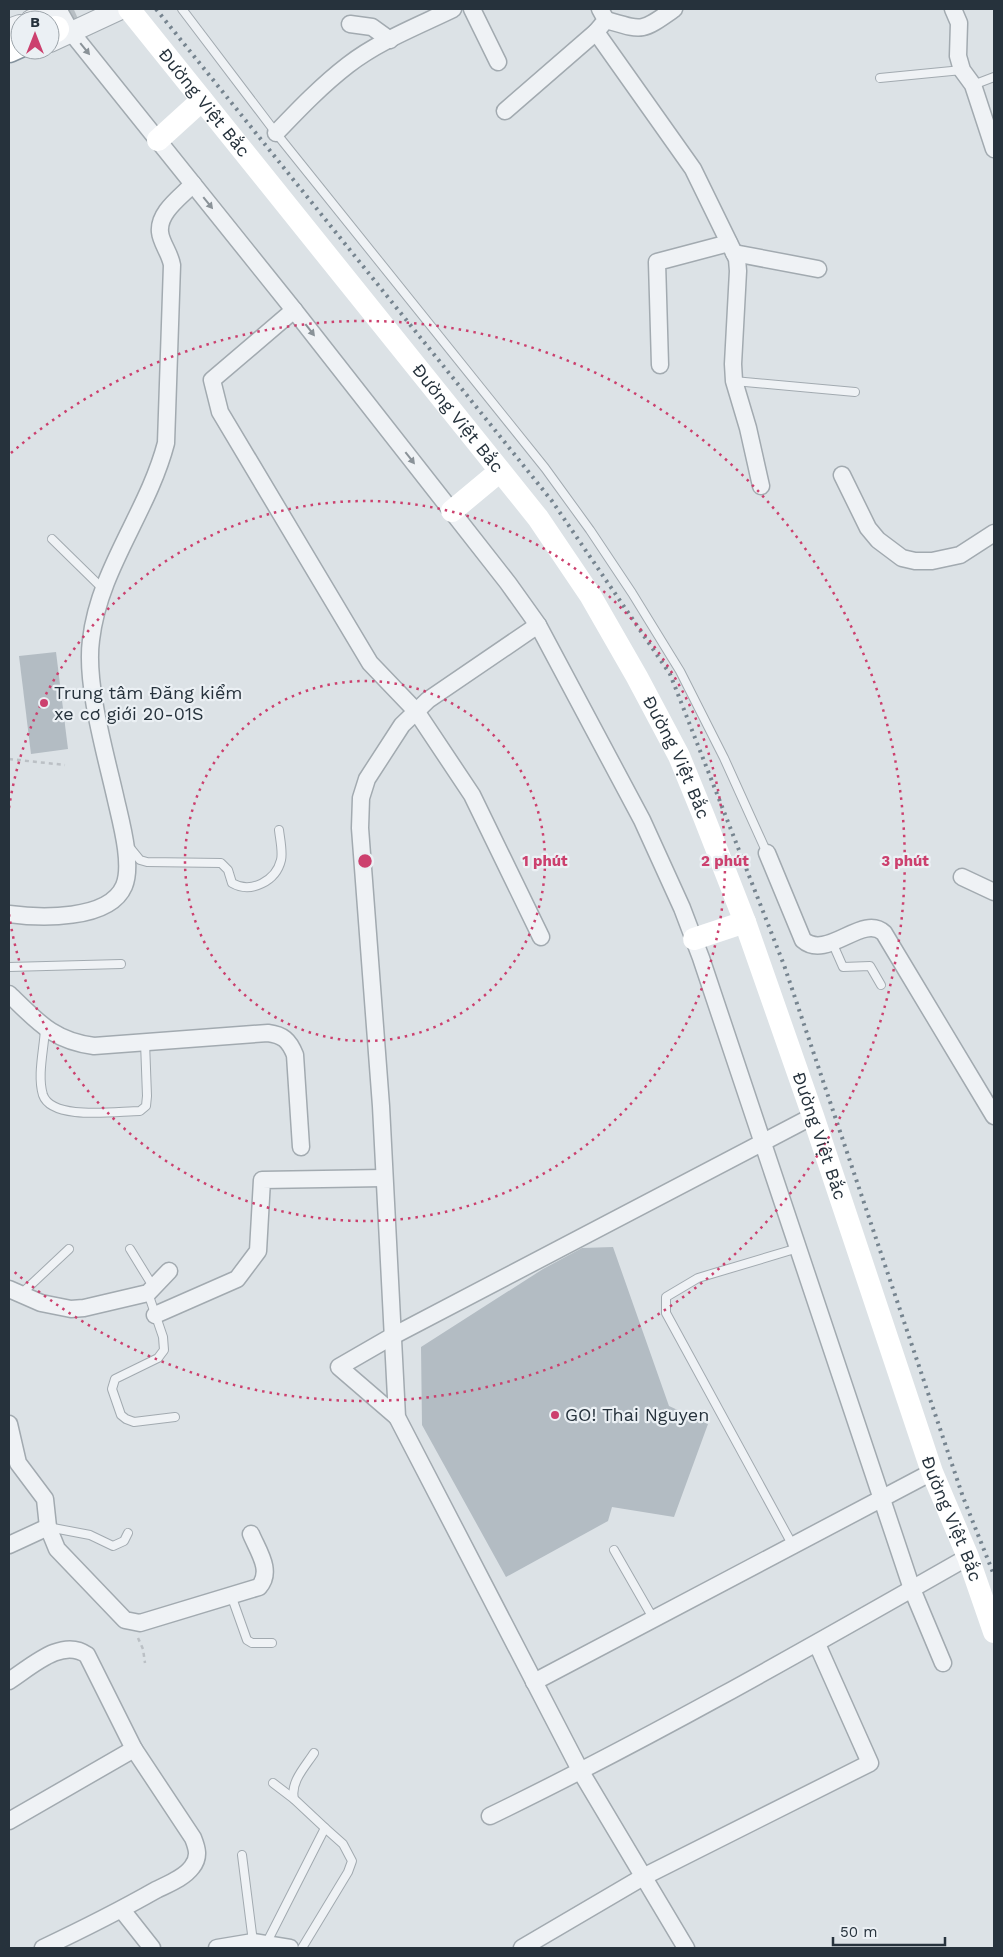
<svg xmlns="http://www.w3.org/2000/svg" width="1003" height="1957" font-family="'Work Sans',sans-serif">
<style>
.building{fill:#b3bcc3}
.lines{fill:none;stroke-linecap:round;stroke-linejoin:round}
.trunk-tunnel{stroke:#b8bfc4;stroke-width:26;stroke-dasharray:26 13;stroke-linecap:butt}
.service-casing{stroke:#a2aab0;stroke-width:10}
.minor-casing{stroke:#a2aab0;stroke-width:19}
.tertiary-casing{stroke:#a2aab0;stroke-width:22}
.trunk-casing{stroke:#84929d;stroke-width:29}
.path{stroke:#bbc0c5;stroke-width:2.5;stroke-dasharray:4 4;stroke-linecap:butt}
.service{stroke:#eff2f5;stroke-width:8}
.minor{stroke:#eff2f5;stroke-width:16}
.tertiary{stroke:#eff2f5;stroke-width:20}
.secondary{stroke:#fff;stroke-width:22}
.trunk{stroke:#fff;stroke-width:26}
.rail{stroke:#76848f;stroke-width:4;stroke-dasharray:2.5 5;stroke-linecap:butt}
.oneway{fill:#8a9298}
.ring{fill:none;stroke:#cc406e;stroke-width:2.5;stroke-dasharray:2.5 5}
.poi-dot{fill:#cc406e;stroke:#ebf0f4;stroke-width:2}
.labels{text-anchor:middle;stroke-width:4.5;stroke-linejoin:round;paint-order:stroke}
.street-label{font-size:18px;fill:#26323c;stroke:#ebf0f4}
.poi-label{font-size:18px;fill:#26323c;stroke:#ebf0f4;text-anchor:start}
.centre{fill:#cc406e;stroke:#ebf0f4;stroke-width:2.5}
.ring-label{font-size:15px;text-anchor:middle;font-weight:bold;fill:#cc406e;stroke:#ebf0f4;stroke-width:4.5;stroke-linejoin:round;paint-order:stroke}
</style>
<rect width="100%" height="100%" fill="#dce2e6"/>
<g class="building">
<path d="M56,652L68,749L31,754L19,656Z"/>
<path d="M613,1247L669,1406L708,1424L674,1517L612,1507L608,1521L506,1577L422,1425L421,1347L543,1269L582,1248Z"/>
</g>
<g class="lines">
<path class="trunk-tunnel" d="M51,22L81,9"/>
<g class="service-casing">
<g id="service">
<path d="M182,9L276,133L545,468L590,530L632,593L680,671L724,758L767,853"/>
<path d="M880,78L962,70"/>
<path d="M973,85L994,77"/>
<path d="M734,381L855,392"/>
<path d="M52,539L102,588"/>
<path d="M131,849L140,860L147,862L221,863L228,870L232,883C251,894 276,881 281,860C283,852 280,839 279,830"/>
<path d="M832,942L843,967L870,966L881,985"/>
<path d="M9,967L121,964"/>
<path d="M45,1029C44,1049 37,1076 43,1095C52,1121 117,1111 140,1111L146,1106L147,1096L145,1042"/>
<path d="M130,1249L154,1288"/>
<path d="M148,1293L163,1337L164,1350L158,1358L115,1379L112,1389L121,1415L126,1419L134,1422L175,1417"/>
<path d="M21,1294L69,1249"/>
<path d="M48,1527L90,1535L113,1546L124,1541L128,1533"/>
<path d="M792,1544L666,1313V1297L698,1278L798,1248"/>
<path d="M614,1550L653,1618"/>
<path d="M231,1595L247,1640L252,1643H272"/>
<path d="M273,1783L294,1799"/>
<path d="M242,1855L253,1942"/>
<path d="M266,1944L325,1828L294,1799C290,1782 305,1767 314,1753"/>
<path d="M302,1948L348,1872L352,1861L343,1844L325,1828"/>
</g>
</g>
<g class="minor-casing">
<g id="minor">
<path d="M58,9L71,32L294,310L508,583L538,625L642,820L682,908L701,958L912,1589L943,1663"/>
<path d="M472,9L498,62"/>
<path d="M600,9L606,20L596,32L693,169L737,259L738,271L733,364L734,381L748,428L761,486"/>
<path d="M953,9L959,23L958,56L962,70L973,85L994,149"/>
<path d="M606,20C644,31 641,32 674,9"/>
<path d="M350,24L372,27L390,40"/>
<path d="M505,111L596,32"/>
<path d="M276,133C299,109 322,85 348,65C379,41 418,26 453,9"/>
<path d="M734,253L818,269"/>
<path d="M294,310L212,380L220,412L370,663L416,711L472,795L541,937"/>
<path d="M660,365L657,262L729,243"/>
<path d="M842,475L868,528L878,540L902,558L915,561H932L960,555L994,533"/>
<path d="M538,625L428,700L402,725L367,779L361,798L360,828L381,1106L397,1417L581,1772L686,1948"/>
<path d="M767,853L803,940C827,961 863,913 884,933L994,1116"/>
<path d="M962,877L994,892"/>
<path d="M9,914C39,918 109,921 124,886C133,865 121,822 116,800C106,755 85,685 91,640C99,569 148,512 166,443L172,265C170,253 161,243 160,232C158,212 181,197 193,184"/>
<path d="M9,994C37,1021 53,1041 94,1046L268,1033C283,1035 289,1040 295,1055L301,1147"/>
<path d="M9,1289L41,1303L71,1309L84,1308L148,1293L169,1271"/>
<path d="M155,1315L237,1279L258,1251L262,1180L384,1178"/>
<path d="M397,1417L339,1367L391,1337L813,1116"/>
<path d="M9,1424L18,1463L45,1499L48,1527L57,1549L125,1620L140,1623L259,1587C273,1571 258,1551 251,1534"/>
<path d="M9,1545L48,1527"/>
<path d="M9,1681C31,1667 62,1637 87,1655L134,1749L193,1838C197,1848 200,1857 192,1867C184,1878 168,1884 156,1890C119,1911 81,1930 43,1948"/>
<path d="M534,1682L932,1472"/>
<path d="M490,1816C653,1737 810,1647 968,1557"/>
<path d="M9,1821L134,1749"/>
<path d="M122,1910L152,1948"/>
<path d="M217,1948L253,1942L290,1948"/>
<path d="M522,1948L643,1877L870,1763L817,1644"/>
</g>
</g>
<g class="tertiary-casing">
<g id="tertiary">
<path d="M31,20L58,9"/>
<path d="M9,29L20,25"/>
<path d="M50,42L121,9"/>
</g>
</g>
<g class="trunk-casing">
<g id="trunk">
<path d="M50,32L56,29"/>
<path d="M9,49L20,44"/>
</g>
</g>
<g class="path">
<path d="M9,759L65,765"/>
<path d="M138,1638L143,1649L145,1663"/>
</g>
<use href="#service" class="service"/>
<use href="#minor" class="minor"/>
<use href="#tertiary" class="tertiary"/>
<g class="secondary">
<path id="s1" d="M129,9L538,518L590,595L637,677L679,756L704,817L745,922L813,1116L932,1472L968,1557L994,1632"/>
<path d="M158,140L202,100"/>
<path d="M452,511L500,471"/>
<path d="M694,939L745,922"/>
</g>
<use href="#trunk" class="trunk"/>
<path class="rail" d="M156,9L552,501L670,674L784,965L963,1497L994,1575"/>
</g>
<defs><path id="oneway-solid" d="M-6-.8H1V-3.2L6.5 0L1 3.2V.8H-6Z" transform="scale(1.25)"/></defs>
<g class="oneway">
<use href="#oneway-solid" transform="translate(85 49) rotate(51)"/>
<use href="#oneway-solid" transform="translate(208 203) rotate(51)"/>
<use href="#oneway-solid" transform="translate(310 330) rotate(52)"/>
<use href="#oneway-solid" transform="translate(410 458) rotate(52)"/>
</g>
<g class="ring">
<circle cx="365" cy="861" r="180"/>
<path d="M9 808A360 360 0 1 1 9 914"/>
<path d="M11 453A540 540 0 1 1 11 1269"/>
</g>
<g class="poi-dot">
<circle cx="44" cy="703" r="5"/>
<circle cx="555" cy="1415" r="5"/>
</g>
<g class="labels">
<g class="street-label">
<text dy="6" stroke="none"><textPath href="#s1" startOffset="120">Đường Việt Bắc</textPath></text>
<text dy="6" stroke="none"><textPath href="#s1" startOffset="525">Đường Việt Bắc</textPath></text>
<text dy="6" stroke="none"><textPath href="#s1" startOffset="930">Đường Việt Bắc</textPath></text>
<text dy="6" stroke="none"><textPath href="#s1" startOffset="1335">Đường Việt Bắc</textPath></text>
<text dy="6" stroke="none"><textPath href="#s1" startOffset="1740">Đường Việt Bắc</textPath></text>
</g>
<g class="poi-label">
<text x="54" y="699">Trung tâm Đăng kiểm<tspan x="54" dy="21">xe cơ giới 20-01S</tspan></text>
<text x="565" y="1421">GO! Thai Nguyen</text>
</g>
</g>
<circle cx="365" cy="861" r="8" class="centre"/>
<g class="ring-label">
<text x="545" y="866">1 phút</text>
<text x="725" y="866">2 phút</text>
<text x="905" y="866">3 phút</text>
</g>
<rect width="1003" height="1957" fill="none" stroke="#26323c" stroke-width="20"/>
<g transform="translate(35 35)"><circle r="24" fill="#ebf0f4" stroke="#9ca4aa"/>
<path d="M0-4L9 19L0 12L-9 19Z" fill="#cc406e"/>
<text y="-8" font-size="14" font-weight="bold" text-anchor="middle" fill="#26323c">B</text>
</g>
<path d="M833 1937v8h112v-8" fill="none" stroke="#26323c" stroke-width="2.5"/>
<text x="840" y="1937" font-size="15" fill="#26323c" stroke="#ebf0f4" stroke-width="4" paint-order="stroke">50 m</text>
</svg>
